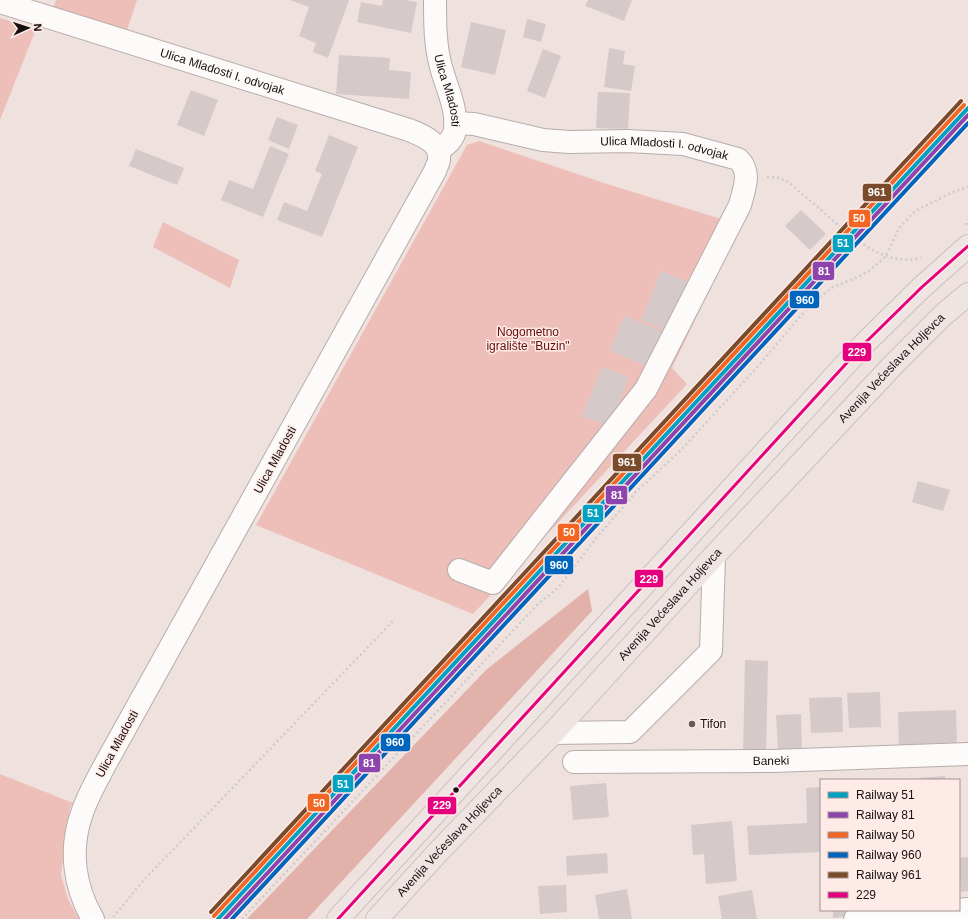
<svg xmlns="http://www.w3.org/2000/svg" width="968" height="919" font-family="Helvetica,sans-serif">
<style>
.green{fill:#eebfb8}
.forest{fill:#e1b1aa}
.building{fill:#d5cac9}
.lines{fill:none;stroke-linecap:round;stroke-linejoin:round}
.minor-casing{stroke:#b7adaa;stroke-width:24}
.major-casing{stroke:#c7c0be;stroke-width:24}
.path{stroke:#cfcbca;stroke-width:2.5;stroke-dasharray:2 3;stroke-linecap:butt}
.minor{stroke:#fdfafa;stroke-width:22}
.major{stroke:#eee4e2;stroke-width:22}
.bus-1-casing{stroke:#feebe8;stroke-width:6}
.bus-1{stroke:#e5007d;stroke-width:3}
.rail-1-casing{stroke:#feebe8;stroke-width:7}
.rail-2-casing{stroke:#feebe8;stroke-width:7}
.rail-3-casing{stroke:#feebe8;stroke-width:7}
.rail-4-casing{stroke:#feebe8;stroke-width:7}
.rail-5-casing{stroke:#feebe8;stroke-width:7}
.rail-1{stroke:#01a1c4;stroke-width:4}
.rail-2{stroke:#8e44ad;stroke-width:4}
.rail-3{stroke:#f26522;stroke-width:4}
.rail-4{stroke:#0065bd;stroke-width:4}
.rail-5{stroke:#7a4b2a;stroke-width:4}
.poi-dot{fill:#635957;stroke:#feebe8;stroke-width:1.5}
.bus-dot{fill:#18100f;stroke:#feebe8;stroke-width:1.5}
.labels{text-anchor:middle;stroke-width:3;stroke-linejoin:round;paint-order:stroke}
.street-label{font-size:12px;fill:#18100f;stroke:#feebe8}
.park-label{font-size:12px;fill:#660c08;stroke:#feebe8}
.poi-label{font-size:12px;fill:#18100f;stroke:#feebe8;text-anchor:start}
.line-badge{stroke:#feebe8;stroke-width:1.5}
.badge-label{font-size:11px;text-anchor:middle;font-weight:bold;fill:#fff}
</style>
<rect width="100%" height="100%" fill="#efe1de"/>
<g class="green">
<path d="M56,0H137L126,33L53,9Z"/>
<path d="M0,18L36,29L0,120Z"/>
<path d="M479,141L610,185L741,225L672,368L687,384L473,614L256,525L467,145Z"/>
<path d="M163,222L239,260L230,288L153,247Z"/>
<path d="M0,774L73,803L70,808L66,833L61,875L68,899L79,919H0Z"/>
</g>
<path class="forest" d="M588,589L592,611L307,919H247L486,670Z"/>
<g class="building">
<path d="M290,0H349L328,58L313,52L316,43L299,36L309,7Z"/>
<path d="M383,0H405L417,2L411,33L357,22L361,2L382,6Z"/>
<path d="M588,0H632L624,21L585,6Z"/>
<path d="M527,19L546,24L541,42L523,37Z"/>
<path d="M471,22L506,30L495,75L461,67Z"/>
<path d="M609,48L625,51L623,64L635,66L631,91L604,87Z"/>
<path d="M543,49L561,56L545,98L527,91Z"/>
<path d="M339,55L390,58L389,70L411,72L409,99L336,94Z"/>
<path d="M191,90L218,100L204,136L177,125Z"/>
<path d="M598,92L630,93L628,129L596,128Z"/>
<path d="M277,117L298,125L289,149L268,140Z"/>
<path d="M329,135L358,147L322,237L277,220L284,202L307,211L322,174L315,171Z"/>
<path d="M270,146L289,154L263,217L221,200L229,180L253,189Z"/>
<path d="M136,149L184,168L177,185L129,166Z"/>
<path d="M801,210L826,234L810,250L785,226Z"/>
<path d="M661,271L689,282L669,331L641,320Z"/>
<path d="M624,316L668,333L653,369L610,351Z"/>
<path d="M602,367L629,377L610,427L582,416Z"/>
<path d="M918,481L950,490L943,511L912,502Z"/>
<path d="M745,660L768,661L766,755H743Z"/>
<path d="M880,692L881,727L849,728L847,693Z"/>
<path d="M842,697L843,732L811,733L809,698Z"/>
<path d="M956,710L957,744L899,747L898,712Z"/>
<path d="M801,714L802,749L778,750L776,715Z"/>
<path d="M945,776V780H919V778Z"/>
<path d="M606,783L609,817L573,820L570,786Z"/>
<path d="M821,787V852L749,855L747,826L807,823L806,788Z"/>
<path d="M732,821L737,881L706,884L704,854L693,855L691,825Z"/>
<path d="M607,853L608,873L567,876L566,856Z"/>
<path d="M968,857V891L961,892L959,858Z"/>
<path d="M566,885L567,912L540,914L538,886Z"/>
<path d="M627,889L632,919H599L595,895Z"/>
<path d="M752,890L757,919H722L718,896Z"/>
<path d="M833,910H860L861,915L833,918Z"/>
</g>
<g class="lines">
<g class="minor-casing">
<g id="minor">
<path id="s1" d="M435,0C435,23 435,45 441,67C446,86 458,110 455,130C454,139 446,145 439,150"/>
<path id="s2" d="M0,2L409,130C421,135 441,142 439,159C439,163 436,167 435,171L107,761C98,778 88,795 82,813C69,849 74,887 93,919"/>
<path id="s3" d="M455,123L474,124L543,140L569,142L628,141L683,144L738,159C752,172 744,189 740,205L646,389L493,583L459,570"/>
<path d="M553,733L630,732L711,651L714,556"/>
<path id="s4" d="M574,762L773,761L968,754"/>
<path d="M855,919L968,909"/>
</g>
</g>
<g class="major-casing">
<g id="major">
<path d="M338,919L865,343L922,287L968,246"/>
<path id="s5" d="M377,919L440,850L553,733L714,556L894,364L942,316L968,294"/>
</g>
</g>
<g class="path">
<path d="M767,177C772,177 778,177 782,179C789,181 796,189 802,194C835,219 874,269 921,258"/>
<path d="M966,225L968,220"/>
<path d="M113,917L143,881L395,619"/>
<path d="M242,919L539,603L558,588L597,537L637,491L682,449L759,365L810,305L833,287L858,277L869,271L876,265L886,256L899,228L915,211L953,192L968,187"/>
</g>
<use href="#minor" class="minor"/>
<use href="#major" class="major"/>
<g class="bus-1-casing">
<path id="bus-1" d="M338,919L865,343L922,287L968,246"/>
</g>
<use href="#bus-1" class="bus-1"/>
<g class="rail-1-casing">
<path id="rail-1" d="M218,919L968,108"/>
</g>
<g class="rail-2-casing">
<path id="rail-2" d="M225,919L968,115"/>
</g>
<g class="rail-3-casing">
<path id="rail-3" d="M214,916L964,105"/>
</g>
<g class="rail-4-casing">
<path id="rail-4" d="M232,919L968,123"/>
</g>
<g class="rail-5-casing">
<path id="rail-5" d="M211,912L961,101"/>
</g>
<use href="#rail-1" class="rail-1"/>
<use href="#rail-2" class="rail-2"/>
<use href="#rail-3" class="rail-3"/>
<use href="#rail-4" class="rail-4"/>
<use href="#rail-5" class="rail-5"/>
</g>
<circle class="poi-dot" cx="692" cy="724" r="4"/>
<circle class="bus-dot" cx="456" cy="790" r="3.5"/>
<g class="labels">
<g class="street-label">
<text dy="4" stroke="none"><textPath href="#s2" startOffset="233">Ulica Mladosti I. odvojak</textPath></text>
<text dy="4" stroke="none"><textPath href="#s1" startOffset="92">Ulica Mladosti</textPath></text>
<text dy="4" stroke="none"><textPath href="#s3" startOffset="212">Ulica Mladosti I. odvojak</textPath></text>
<text dy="4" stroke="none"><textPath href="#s5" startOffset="754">Avenija Većeslava Holjevca</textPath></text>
<text transform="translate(275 460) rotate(-61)" y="4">Ulica Mladosti</text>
<text dy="4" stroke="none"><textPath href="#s5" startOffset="430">Avenija Većeslava Holjevca</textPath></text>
<text transform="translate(117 744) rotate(-61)" y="4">Ulica Mladosti</text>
<text dy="4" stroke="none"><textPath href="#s4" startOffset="197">Baneki</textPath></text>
<text dy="4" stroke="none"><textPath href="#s5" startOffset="106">Avenija Većeslava Holjevca</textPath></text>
</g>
<g class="park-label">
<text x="528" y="336">Nogometno<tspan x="528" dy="14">igralište "Buzin"</tspan></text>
</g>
<g class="poi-label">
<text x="700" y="728">Tifon</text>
</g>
</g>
<g class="line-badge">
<rect x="862" y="183" width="30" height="19" rx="4" fill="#7a4b2a"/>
<rect x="848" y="209" width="23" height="19" rx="4" fill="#f26522"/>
<rect x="832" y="234" width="22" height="19" rx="4" fill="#01a1c4"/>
<rect x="812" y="261" width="23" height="20" rx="4" fill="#8e44ad"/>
<rect x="789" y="290" width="31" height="19" rx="4" fill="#0065bd"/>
<rect x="842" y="342" width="30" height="20" rx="4" fill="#e5007d"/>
<rect x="612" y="453" width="30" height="19" rx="4" fill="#7a4b2a"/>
<rect x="605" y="485" width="23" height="20" rx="4" fill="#8e44ad"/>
<rect x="582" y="504" width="22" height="19" rx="4" fill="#01a1c4"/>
<rect x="557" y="523" width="23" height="19" rx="4" fill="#f26522"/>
<rect x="544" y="555" width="30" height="20" rx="4" fill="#0065bd"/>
<rect x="634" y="569" width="30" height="19" rx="4" fill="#e5007d"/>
<rect x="380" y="733" width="31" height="19" rx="4" fill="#0065bd"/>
<rect x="358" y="753" width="23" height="20" rx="4" fill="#8e44ad"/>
<rect x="332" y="774" width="22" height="19" rx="4" fill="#01a1c4"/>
<rect x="307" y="793" width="23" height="19" rx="4" fill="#f26522"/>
<rect x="427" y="796" width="30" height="19" rx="4" fill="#e5007d"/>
</g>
<g class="badge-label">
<text x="877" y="196">961</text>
<text x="859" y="222">50</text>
<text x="843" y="247">51</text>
<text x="824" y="275">81</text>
<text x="805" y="304">960</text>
<text x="857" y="356">229</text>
<text x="627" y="466">961</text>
<text x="617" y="499">81</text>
<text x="593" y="517">51</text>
<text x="569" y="536">50</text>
<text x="559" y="569">960</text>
<text x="649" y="583">229</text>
<text x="395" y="746">960</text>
<text x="369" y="767">81</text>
<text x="343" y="788">51</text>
<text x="319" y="807">50</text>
<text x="442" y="809">229</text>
</g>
<rect x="820" y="779" width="140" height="132" fill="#feebe8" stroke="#a29391"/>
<rect x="828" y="792" width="20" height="6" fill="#01a1c4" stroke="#a29391"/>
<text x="856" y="799" font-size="12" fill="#18100f">Railway 51</text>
<rect x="828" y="812" width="20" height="6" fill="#8e44ad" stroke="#a29391"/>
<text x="856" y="819" font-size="12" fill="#18100f">Railway 81</text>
<rect x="828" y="832" width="20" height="6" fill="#f26522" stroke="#a29391"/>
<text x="856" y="839" font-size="12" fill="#18100f">Railway 50</text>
<rect x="828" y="852" width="20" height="6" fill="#0065bd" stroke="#a29391"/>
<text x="856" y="859" font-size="12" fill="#18100f">Railway 960</text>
<rect x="828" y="872" width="20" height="6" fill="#7a4b2a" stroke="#a29391"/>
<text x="856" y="879" font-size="12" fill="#18100f">Railway 961</text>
<rect x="828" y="892" width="20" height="6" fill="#e5007d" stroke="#a29391"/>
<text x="856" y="899" font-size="12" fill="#18100f">229</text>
<g transform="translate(28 28) rotate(87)" stroke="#feebe8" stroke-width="3" paint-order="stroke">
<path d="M0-3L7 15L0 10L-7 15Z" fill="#18100f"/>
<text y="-6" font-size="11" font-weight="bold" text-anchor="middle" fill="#18100f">N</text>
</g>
</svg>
